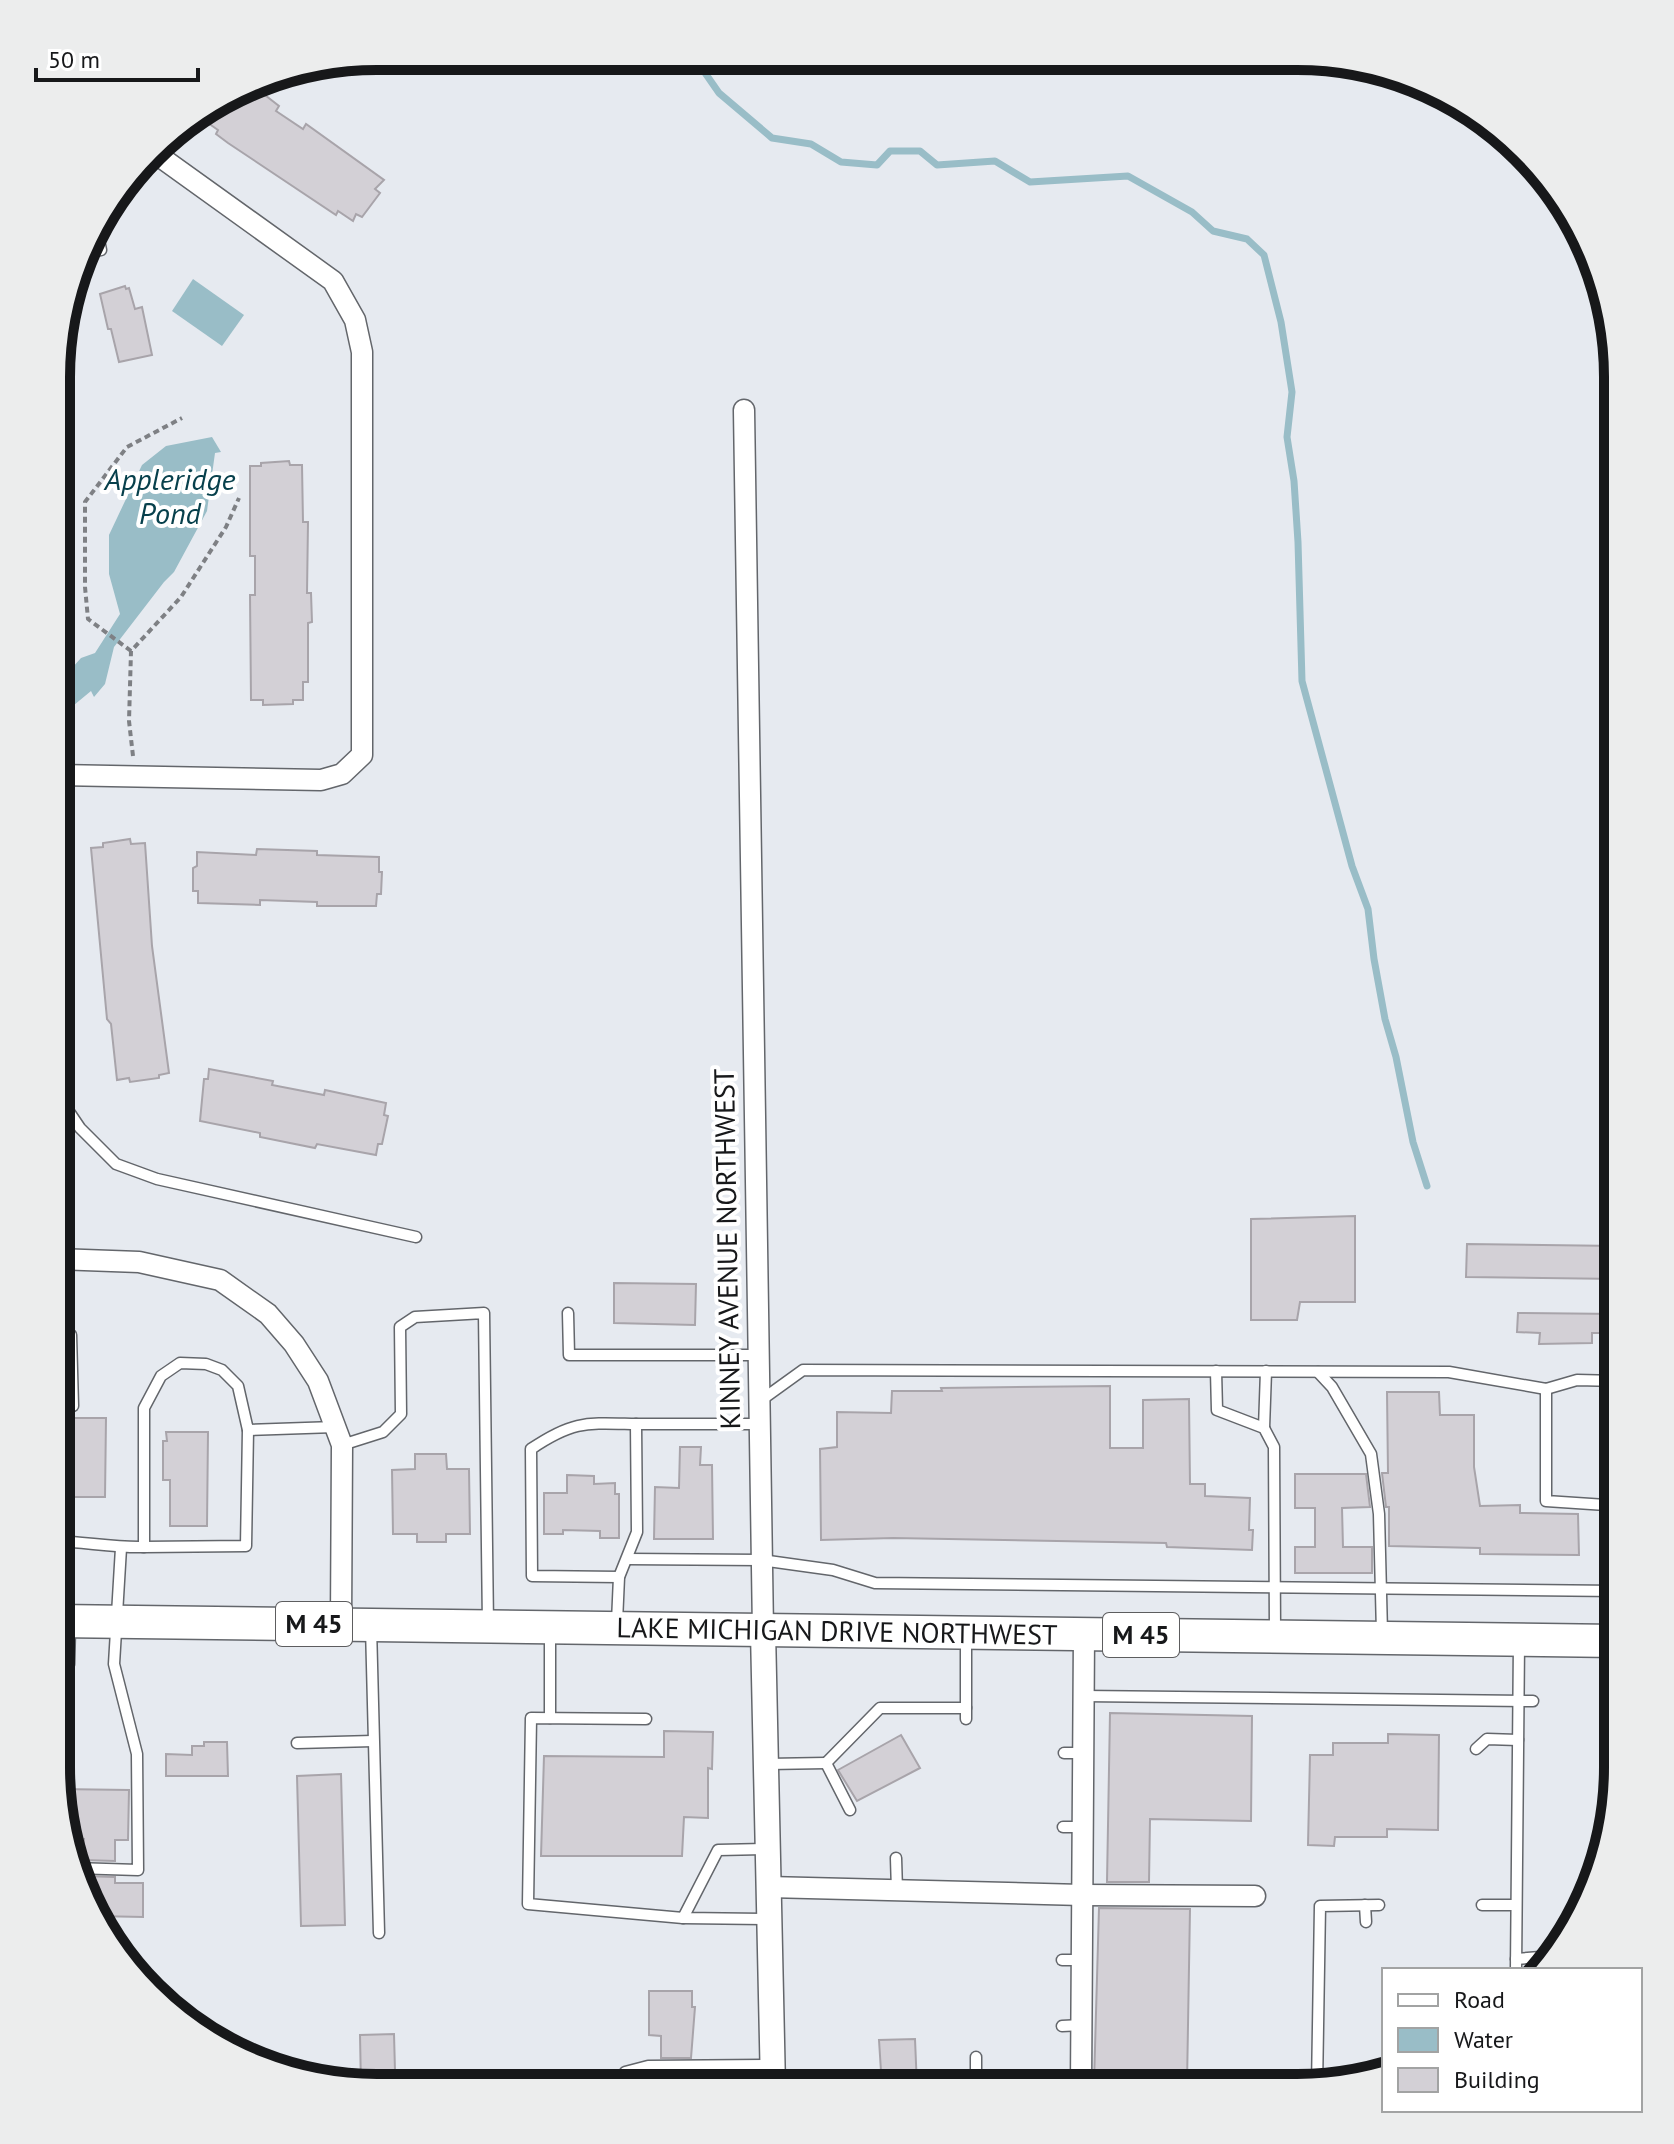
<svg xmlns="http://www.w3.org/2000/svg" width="1674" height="2144" font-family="'PT Sans',sans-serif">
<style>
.water{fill:#99bdc7}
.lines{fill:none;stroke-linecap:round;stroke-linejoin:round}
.stream{stroke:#99bdc7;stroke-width:7}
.building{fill:#d3d0d6;stroke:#a8a4aa;stroke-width:2}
.service-casing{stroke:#63666b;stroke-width:13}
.minor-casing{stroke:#63666b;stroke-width:23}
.tertiary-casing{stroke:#63666b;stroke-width:27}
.trunk-casing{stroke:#63666b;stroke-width:35}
.path{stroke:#7e8084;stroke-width:4;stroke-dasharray:6 4;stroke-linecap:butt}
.service{stroke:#fff;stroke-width:10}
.minor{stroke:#fff;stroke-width:20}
.tertiary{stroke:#fff;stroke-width:24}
.trunk{stroke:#fff;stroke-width:32}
.labels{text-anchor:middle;stroke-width:8;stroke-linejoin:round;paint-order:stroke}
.shield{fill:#fff;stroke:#5d5d5f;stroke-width:2}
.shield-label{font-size:26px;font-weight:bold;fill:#17181a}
.street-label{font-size:28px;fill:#17181a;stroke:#fff}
.water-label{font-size:30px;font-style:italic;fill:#07404c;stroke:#fff}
.rim{fill:none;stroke:#17181a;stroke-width:10}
</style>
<rect width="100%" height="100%" fill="#e6eaf0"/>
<g class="water">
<path d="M193,279L244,315L222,346L172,311Z"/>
<path d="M212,437L221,452L215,453L207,511L174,572L164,582L114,647L105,684L94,697L91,691L68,710V704L73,697L69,692L72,668L81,658L95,653L120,614L109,574V535L142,465L166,446Z"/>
</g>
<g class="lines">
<path class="stream" d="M694,57L719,93L772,138L811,144L841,162L877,165L890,151H920L937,165L995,161L1030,182L1128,176L1192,212L1213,231L1247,239L1264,255L1281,322L1292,392L1287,437L1294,481L1298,542L1302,681L1352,866L1368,909L1374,959L1385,1019L1396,1057L1413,1142L1427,1186"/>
</g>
<g class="building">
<path d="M252,85L279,106L276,111L303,129L306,124L384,180L375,189L380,193L362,217L356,214L353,221L338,211L336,215L228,143L216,134L218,130L198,116Z"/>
<path d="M125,286L126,289L129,288L135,309L142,307L152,355L119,362L111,329H108L100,294Z"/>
<path d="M289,461L290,465H302L303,522H308L307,593H311L312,622L308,623V682H303V700H293V704L263,705V700H251L250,595H255V556H250V466H261V463Z"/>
<path d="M130,839L131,844L145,843L152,946L169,1073L159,1075V1078L130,1082L129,1078L117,1080L111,1024L107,1019L91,848L103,847V843Z"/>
<path d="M257,849L317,851V855L379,857V872H382L381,894H377L376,906H317V902L260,900V905L198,903V891H193V868L197,866V852L256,855Z"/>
<path d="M209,1069L273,1081L272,1085L324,1095L325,1090L386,1103L384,1115L388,1116L382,1144H378L376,1155L317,1144L315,1148L260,1137V1133L200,1121L204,1079H208Z"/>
<path d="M1355,1216V1302H1300L1297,1320H1251V1219Z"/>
<path d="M1467,1244L1618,1246V1279L1466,1277Z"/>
<path d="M614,1283L696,1284L695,1325L614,1323Z"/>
<path d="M1518,1313L1618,1314V1333H1592V1343L1539,1344L1540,1333L1517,1332Z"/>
<path d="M1110,1386V1448H1143V1400L1189,1399L1190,1484H1205V1496L1250,1498L1249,1530H1253L1252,1550L1167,1547L1166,1543L893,1538L821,1540L820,1449L837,1447V1412L891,1413L892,1391H942L941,1388Z"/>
<path d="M1387,1392H1439L1440,1415H1474V1467L1480,1506L1520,1505V1513L1578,1514L1579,1555L1480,1554V1548L1389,1546V1507H1386L1382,1473H1388Z"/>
<path d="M57,1418H106L105,1497H57Z"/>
<path d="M166,1432H208L207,1526H170V1480H163V1441H167Z"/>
<path d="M680,1447H701L700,1465H712L713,1539H654L655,1487L679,1488Z"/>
<path d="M415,1454H446L447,1469H469L470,1534H446V1542H417V1534H393L392,1470L415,1469Z"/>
<path d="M1295,1474H1366L1370,1507L1342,1508L1343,1547H1372V1573H1295V1547H1315V1508H1295Z"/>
<path d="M567,1475L594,1476V1484L615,1483V1494H619V1538H600V1531L563,1530V1534H544V1493H567Z"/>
<path d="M1110,1713L1252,1716L1251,1821L1150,1819L1149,1882H1107Z"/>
<path d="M664,1731L713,1732L712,1769L708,1768V1818L684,1817L682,1856H541L544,1756L664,1757Z"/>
<path d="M1388,1734L1439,1735L1438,1830L1387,1829V1837H1335L1334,1846L1308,1845L1310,1755H1333V1743H1388Z"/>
<path d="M901,1735L920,1768L857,1801L838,1770Z"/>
<path d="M204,1742H227L228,1776H166V1754L192,1755V1746H204Z"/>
<path d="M341,1774L345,1925L301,1926L297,1776Z"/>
<path d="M59,1789L129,1790L128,1840H115V1861L83,1860L84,1839L65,1838Z"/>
<path d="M83,1876L115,1877V1883H143V1917L95,1916V1882H83Z"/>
<path d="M1099,1908L1190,1909L1187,2084L1094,2083Z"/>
<path d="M649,1991H692V2007H695L691,2058H661V2036L649,2035Z"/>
<path d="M394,2034L395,2071H389V2087H361L360,2035Z"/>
<path d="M915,2039L917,2087H882L879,2040Z"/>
<rect x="655" y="2074" width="36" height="13"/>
</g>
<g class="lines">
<g class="service-casing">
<g id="service">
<path d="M87,253L101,250L96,225"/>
<path d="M57,1094L80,1128L116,1164L157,1179L416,1237"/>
<path d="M568,1313L569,1355H758"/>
<path d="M1216,1371L1217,1410L1264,1428L1274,1447L1275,1631"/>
<path d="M1318,1372L1332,1387L1371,1454L1379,1514L1382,1633"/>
<path d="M1606,1381V1591"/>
<path d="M1546,1389V1501L1606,1505"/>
<path d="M760,1401L803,1370L1449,1372L1546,1389L1577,1380L1618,1381"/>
<path d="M57,1406H73L71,1335H57"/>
<path d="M1264,1428L1266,1371"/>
<path d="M342,1445L383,1432L401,1414L400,1327L415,1317L484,1313L488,1625"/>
<path d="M56,1541C86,1542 115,1548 144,1547V1408L161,1376L180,1363L206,1364L222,1370L238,1386L248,1430L335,1427"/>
<path d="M144,1547L246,1546L248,1430"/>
<path d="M627,1559L761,1560L833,1570L875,1583L1617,1591"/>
<path d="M619,1577L532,1576L531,1449C574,1420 587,1423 636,1424"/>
<path d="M617,1622L619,1577L637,1532L636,1424H759"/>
<path d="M371,1627L379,1933"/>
<path d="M550,1632V1718"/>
<path d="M56,1696L69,1664L70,1627"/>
<path d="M1083,1696L1533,1701"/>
<path d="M646,1719L531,1718L528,1904L683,1918L768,1919"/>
<path d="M966,1719V1637"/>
<path d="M297,1743L373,1741"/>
<path d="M1476,1749L1487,1739L1518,1740"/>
<path d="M1064,1753H1083"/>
<path d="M768,1764L826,1763"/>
<path d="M850,1810L826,1763L880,1708H966"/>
<path d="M1063,1827H1083"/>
<path d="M896,1858L897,1891"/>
<path d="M74,1868L138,1870L137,1754L114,1664L121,1548"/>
<path d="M1365,1905L1366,1922"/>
<path d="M1482,1905H1516"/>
<path d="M683,1918L718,1850L767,1849"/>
<path d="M1516,1959L1552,1956"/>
<path d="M1062,1960H1082"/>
<path d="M1516,1970L1519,1642"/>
<path d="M1062,2026L1082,2025"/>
<path d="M976,2057V2087"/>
<path d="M617,2087L625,2072L648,2066L772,2065"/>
<path d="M1317,2087L1320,1906L1379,1905"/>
</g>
</g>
<g class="minor-casing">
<g id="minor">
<path d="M744,410L763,1631"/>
<path d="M58,775L321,780L342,774L362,755V352L355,320L333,281L152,151"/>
<path d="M57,1259L139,1262L220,1280L268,1314L294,1344L318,1381L342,1445L341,1624"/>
<path d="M768,1887L1082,1895L1255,1896"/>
<path d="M976,2087H1009"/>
<path d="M1081,2087L1084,1634"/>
</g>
</g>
<g class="tertiary-casing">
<path id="tertiary" d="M763,1631L773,2087"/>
</g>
<g class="trunk-casing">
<path id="trunk" d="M56,1621L1617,1641"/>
</g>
<g class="path">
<path d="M131,651L88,619L85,587V502L127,447L182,418"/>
<path d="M133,756L129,721L131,651L181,597L226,527L239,498"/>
</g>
<use href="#service" class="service"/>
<use href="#minor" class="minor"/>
<use href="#tertiary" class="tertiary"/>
<use href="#trunk" class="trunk"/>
</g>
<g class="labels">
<g class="shield">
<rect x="276" y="1602" width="76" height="44" rx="6"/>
<rect x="1103" y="1613" width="76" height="44" rx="6"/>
</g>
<g class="shield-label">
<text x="314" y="1633">M 45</text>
<text x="1141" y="1644">M 45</text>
</g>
<g class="street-label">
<text transform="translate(727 1249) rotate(-91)" y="10">KINNEY AVENUE NORTHWEST</text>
<text transform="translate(837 1631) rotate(1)" y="10">LAKE MICHIGAN DRIVE NORTHWEST</text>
</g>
<g class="water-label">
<text x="170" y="490">Appleridge<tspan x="170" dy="34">Pond</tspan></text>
</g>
</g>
<path d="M0 0H1674V2144H0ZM377 70H1297A307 307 0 0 1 1604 377V1767A307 307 0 0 1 1297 2074H377A307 307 0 0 1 70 1767V377A307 307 0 0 1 377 70Z" fill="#eceded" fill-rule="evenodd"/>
<path class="rim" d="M377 70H1297A307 307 0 0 1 1604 377V1767A307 307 0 0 1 1297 2074H377A307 307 0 0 1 70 1767V377A307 307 0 0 1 377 70Z"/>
<rect x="1382" y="1968" width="260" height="144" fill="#ffffff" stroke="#a2a3a3" stroke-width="2"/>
<rect x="1398" y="1994" width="40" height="12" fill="#ffffff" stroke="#a2a3a3" stroke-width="2"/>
<text x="1454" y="2008" font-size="24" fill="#17181a">Road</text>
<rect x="1398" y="2028" width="40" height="24" fill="#99bdc7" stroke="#a2a3a3" stroke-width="2"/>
<text x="1454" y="2048" font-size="24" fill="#17181a">Water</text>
<rect x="1398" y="2068" width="40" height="24" fill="#d3d0d6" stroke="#a2a3a3" stroke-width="2"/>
<text x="1454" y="2088" font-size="24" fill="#17181a">Building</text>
<path d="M36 68v12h162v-12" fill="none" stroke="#17181a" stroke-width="4"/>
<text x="48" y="68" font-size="24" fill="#17181a" stroke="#ffffff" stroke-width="6" paint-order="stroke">50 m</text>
</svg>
